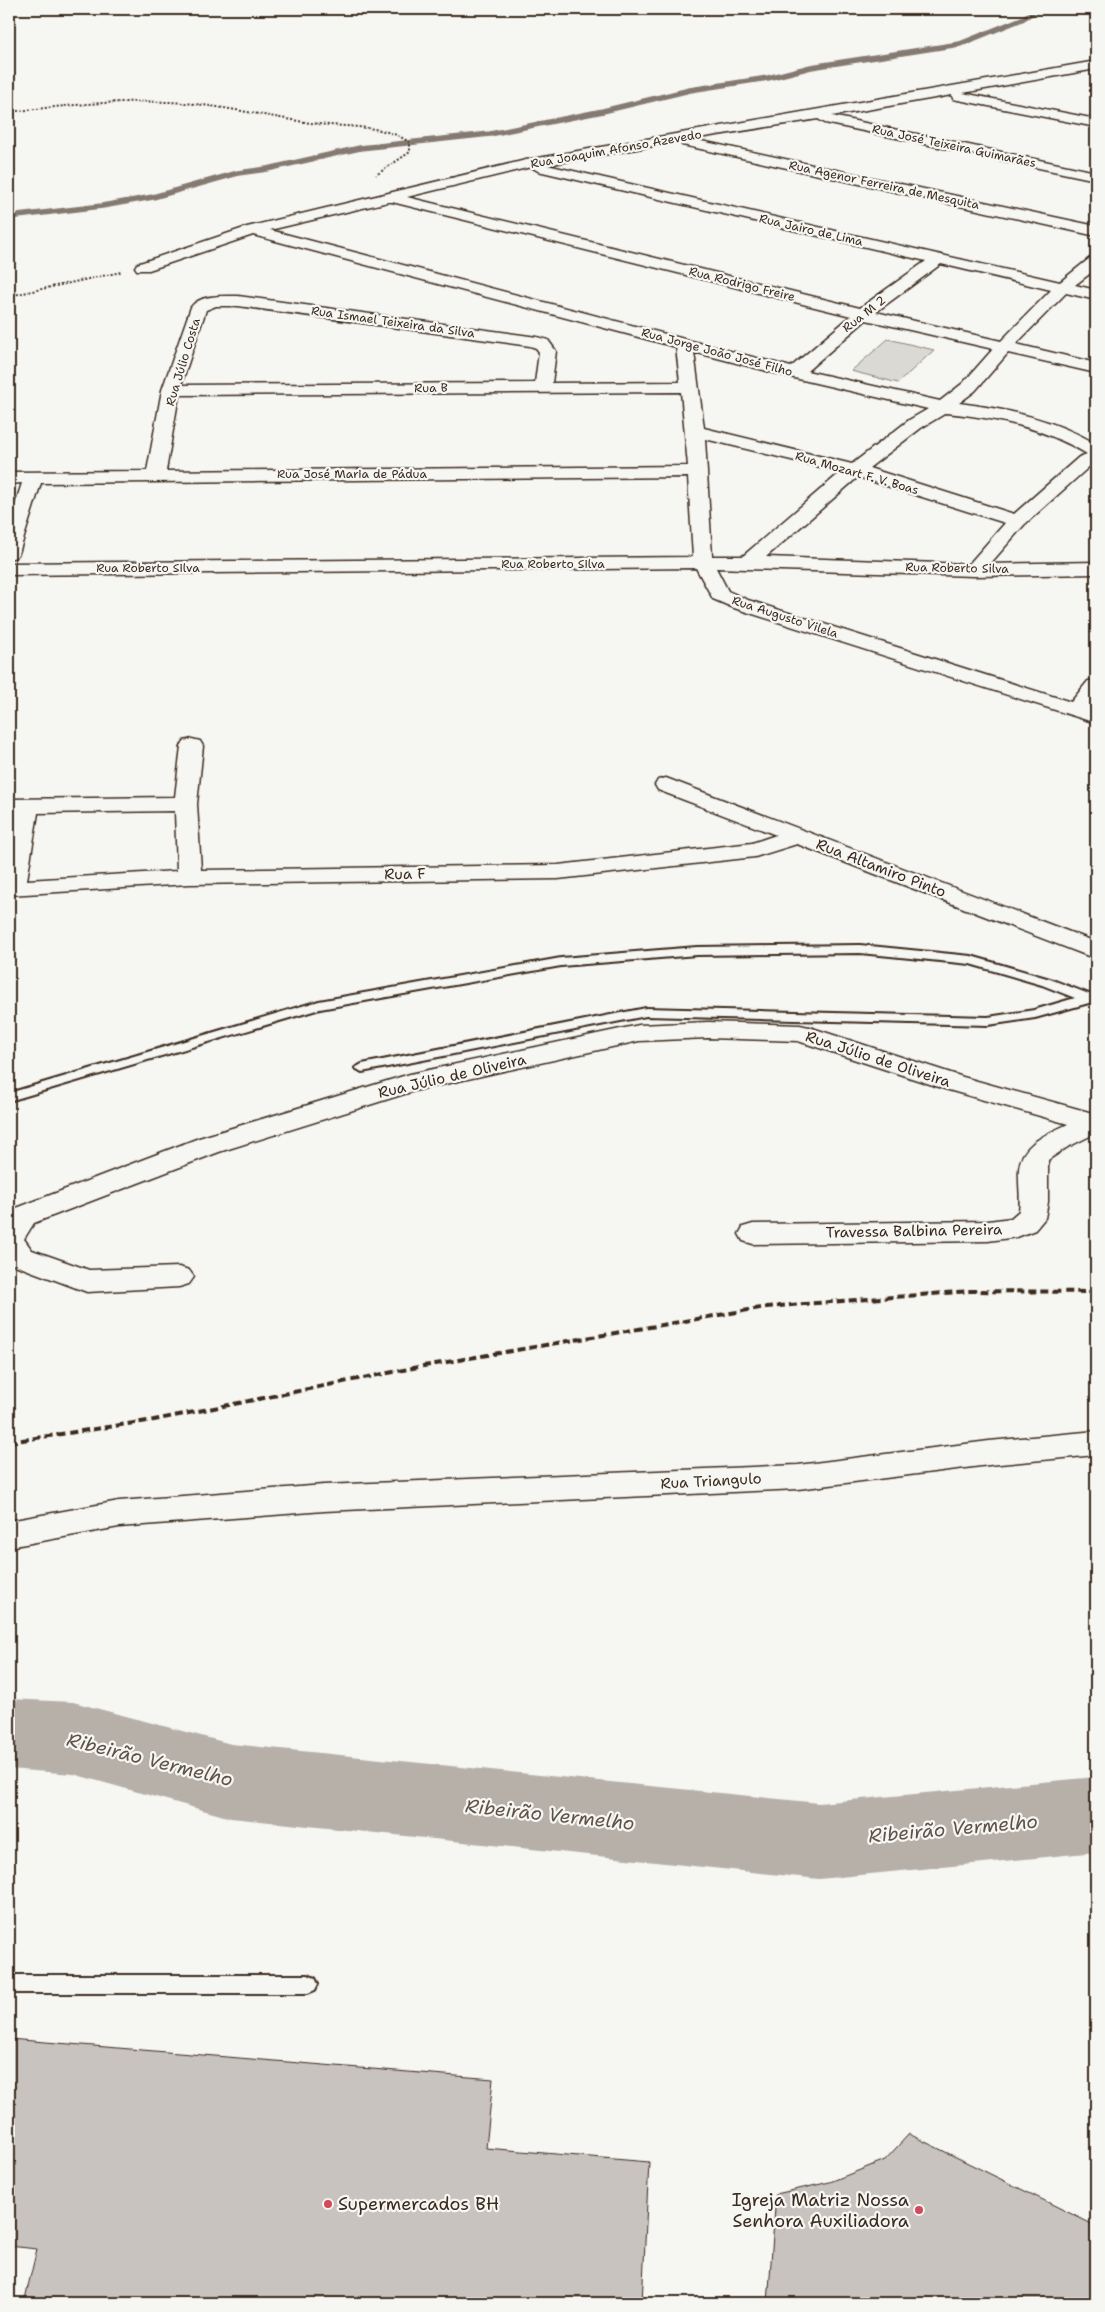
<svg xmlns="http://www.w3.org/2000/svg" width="1105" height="2312" font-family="'Shantell Sans',sans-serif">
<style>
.green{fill:#dad9d3;stroke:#8a8278}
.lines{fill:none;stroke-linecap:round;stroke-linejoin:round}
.stream{stroke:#857a71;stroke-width:5.5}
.river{fill:#b6b0a9;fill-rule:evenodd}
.building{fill:#c8c3be;stroke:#3b2a1e}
.service-casing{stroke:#3b2a1e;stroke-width:4}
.minor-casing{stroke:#3b2a1e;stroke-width:3}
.path{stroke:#3b2a1e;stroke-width:2;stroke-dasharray:2 2;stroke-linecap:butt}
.service{fill:#f6f6f2;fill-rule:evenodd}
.minor{fill:#f6f6f2;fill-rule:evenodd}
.rail{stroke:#3b2a1e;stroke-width:4;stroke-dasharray:8 4;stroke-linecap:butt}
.poi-dot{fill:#d1495b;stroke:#f6f6f2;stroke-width:2}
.labels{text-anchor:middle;stroke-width:4.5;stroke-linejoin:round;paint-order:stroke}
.far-street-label{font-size:12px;fill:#3b2a1e;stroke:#f6f6f2}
.street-label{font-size:15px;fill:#3b2a1e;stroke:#f6f6f2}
.near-poi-label{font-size:18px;fill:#3b2a1e;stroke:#f6f6f2;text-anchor:end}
.near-water-label{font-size:19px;font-style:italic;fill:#605248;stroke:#f6f6f2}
</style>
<rect width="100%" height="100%" fill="#f6f6f2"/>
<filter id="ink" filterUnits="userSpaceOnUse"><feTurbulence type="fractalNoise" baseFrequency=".02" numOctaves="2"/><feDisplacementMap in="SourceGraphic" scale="10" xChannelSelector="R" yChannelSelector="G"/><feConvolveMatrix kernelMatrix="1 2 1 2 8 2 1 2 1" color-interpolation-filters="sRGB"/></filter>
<g filter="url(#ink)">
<path class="green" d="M888,339L934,350L898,383L851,371Z"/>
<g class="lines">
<path class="stream" d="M9,217L102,206L153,197L238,173L267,169L360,148L490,134L603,111L690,90L768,78L811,67L960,44L1022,19L1038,9"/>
<path class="river" d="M9,1699L73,1702L231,1744L819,1803L1096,1777V1852L819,1879L231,1818L73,1774L9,1769Z"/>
</g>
<g class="building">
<path d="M9,2039L493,2079L486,2148L649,2162L642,2303H24L37,2249L9,2246Z"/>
<path d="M909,2134L1096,2226V2303H768L776,2194L830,2182L885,2160Z"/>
</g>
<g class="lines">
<g class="service-casing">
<g id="service">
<path d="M860,945L971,956L1050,979L1089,994L1096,993V1001L1035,1018L988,1025L646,1016L362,1072L355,1068L362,1064L646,1008L988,1017L1034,1010L1075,998L1042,985L970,964L860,953L697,955L561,966L320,1009L9,1101V1093L319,1001L561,958L697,947Z"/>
<path d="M9,1975H308L315,1978L318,1984L315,1990L308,1993H9Z"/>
</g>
</g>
<g class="minor-casing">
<g id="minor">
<path d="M1096,61V69L963,93L1096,119V127L958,100L953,99L952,95L832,116L1096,172V180L825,123L818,119L692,139L1096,226V236L687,146L682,145L681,141L547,165L1060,282L1090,258L1096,256V269L1075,285L1096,290V300L1066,293L1016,344L1096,363V373L1008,353L975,391L959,403C1007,409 1054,419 1096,444V463L1091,465L1024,525L990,564L1096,562V574L974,576L716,568L728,591L748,600L1071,702L1088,681L1096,680V699L1089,708L1096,710V723L734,608L713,599L696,568L9,575V563L693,557L688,477L41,483L19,553L16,557L9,559V524L22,483L9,484V472L147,471L162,390L191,307C200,294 224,296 238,296L537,337L548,340L556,351L552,383L680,382L676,347L253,235L149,270H137L135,267L137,264L247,227L526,160ZM531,167L538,171L926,261L860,308L407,197ZM388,202H392L851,316L791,367L270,230ZM941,264L1051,290L1001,341L876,312ZM216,306H238L530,346L536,348L539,352L535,383L181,385L206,310ZM866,320L993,349L963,383L940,401L807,371ZM694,352L794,378L928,409L909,420L852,464L704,428ZM681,392L688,466L166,471L179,395ZM946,413C997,418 1042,427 1087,454L1079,457L1014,514L869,468L921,428ZM705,439L841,472L743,556H712ZM858,477L1005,523L969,564L766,557Z"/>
<path d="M192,739L200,741L203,746L197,804L201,870L558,865L752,843L776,835L658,790L655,785L658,780L666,778L1096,942V959L797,844L755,857L558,879L189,884L9,895V850L15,813H9V799L175,797L181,746L184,741ZM175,811L177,871L27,880L38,813Z"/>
<path d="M708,1022L800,1025L809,1027L963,1077L1096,1114V1133L1066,1148L1048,1160V1202L1045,1218L1035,1230L1017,1237L988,1241L753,1244L743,1241L739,1234L743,1227L753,1224L988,1221L1011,1218L1019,1211C1021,1197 1018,1183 1019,1169C1021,1143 1049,1133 1068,1124L945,1089L798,1041L708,1038L639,1041L414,1091L219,1152L34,1223L24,1239L32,1250L89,1270L179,1267L189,1270L194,1277L189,1284L179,1287L87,1292L12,1264L9,1260V1217L14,1209L199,1138L410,1074L639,1025Z"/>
<path d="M1096,1431V1455L989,1465L798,1489L324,1511L119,1527L9,1547V1521L119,1501L324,1485L798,1465L989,1441Z"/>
</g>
</g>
<g class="path">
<path d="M9,112C62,106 114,100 168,102C216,104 263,116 311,123C342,128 384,123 410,143V152L376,175"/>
<path d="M9,296L121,272"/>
</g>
<use href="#service" class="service"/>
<use href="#minor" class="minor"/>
<path class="rail" d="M9,1442L154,1420L418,1367L766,1307L970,1291L1096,1292"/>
</g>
</g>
<g class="poi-dot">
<circle cx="328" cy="2204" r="5"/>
<circle cx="919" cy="2210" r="5"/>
</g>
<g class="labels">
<g class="far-street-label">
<text transform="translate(954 146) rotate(12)" y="4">Rua José Teixeira Guimarães</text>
<text transform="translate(616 149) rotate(-10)" y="4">Rua Joaquim Afonso Azevedo</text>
<text transform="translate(884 185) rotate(12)" y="4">Rua Agenor Ferreira de Mesquita</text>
<text transform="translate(811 230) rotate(13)" y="4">Rua Jairo de Lima</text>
<text transform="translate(742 284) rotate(14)" y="4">Rua Rodrigo Freire</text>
<text transform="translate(864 314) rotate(-38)" y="4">Rua M 2</text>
<text transform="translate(393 322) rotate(8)" y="4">Rua Ismael Teixeira da Silva</text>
<text transform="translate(717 352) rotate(15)" y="4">Rua Jorge João José Filho</text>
<text transform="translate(183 362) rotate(-73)" y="4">Rua Júlio Costa</text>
<text transform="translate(431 388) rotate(-1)" y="4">Rua B</text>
<text transform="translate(857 473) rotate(16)" y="4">Rua Mozart F. V. Boas</text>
<text x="352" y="478">Rua José Maria de Pádua</text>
<text x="553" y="568">Rua Roberto Silva</text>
<text x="148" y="572">Rua Roberto Silva</text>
<text transform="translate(957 568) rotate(1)" y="4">Rua Roberto Silva</text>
<text transform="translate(785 617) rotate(18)" y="4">Rua Augusto Vilela</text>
</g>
<g class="street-label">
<text transform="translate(881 868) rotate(21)" y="5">Rua Altamiro Pinto</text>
<text transform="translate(405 874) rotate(-1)" y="5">Rua F</text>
<text transform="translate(878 1059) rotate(18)" y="5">Rua Júlio de Oliveira</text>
<text transform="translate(452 1076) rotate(-13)" y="5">Rua Júlio de Oliveira</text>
<text transform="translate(914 1231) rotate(-1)" y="5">Travessa Balbina Pereira</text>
<text transform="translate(711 1481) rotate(-3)" y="5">Rua Triangulo</text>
</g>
<g class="near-poi-label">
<text x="909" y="2206">Igreja Matriz Nossa<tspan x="909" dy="21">Senhora Auxiliadora</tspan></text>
<text x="338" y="2210" text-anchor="start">Supermercados BH</text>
</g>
<g class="near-water-label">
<text transform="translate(150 1759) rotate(14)" y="7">Ribeirão Vermelho</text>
<text transform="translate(550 1814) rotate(6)" y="7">Ribeirão Vermelho</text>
<text transform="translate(953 1828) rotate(-5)" y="7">Ribeirão Vermelho</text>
</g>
</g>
<rect width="1105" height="2312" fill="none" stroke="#f6f6f2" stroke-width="30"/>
<rect x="15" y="15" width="1075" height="2282" fill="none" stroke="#3b2a1e" stroke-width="2" filter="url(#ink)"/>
</svg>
